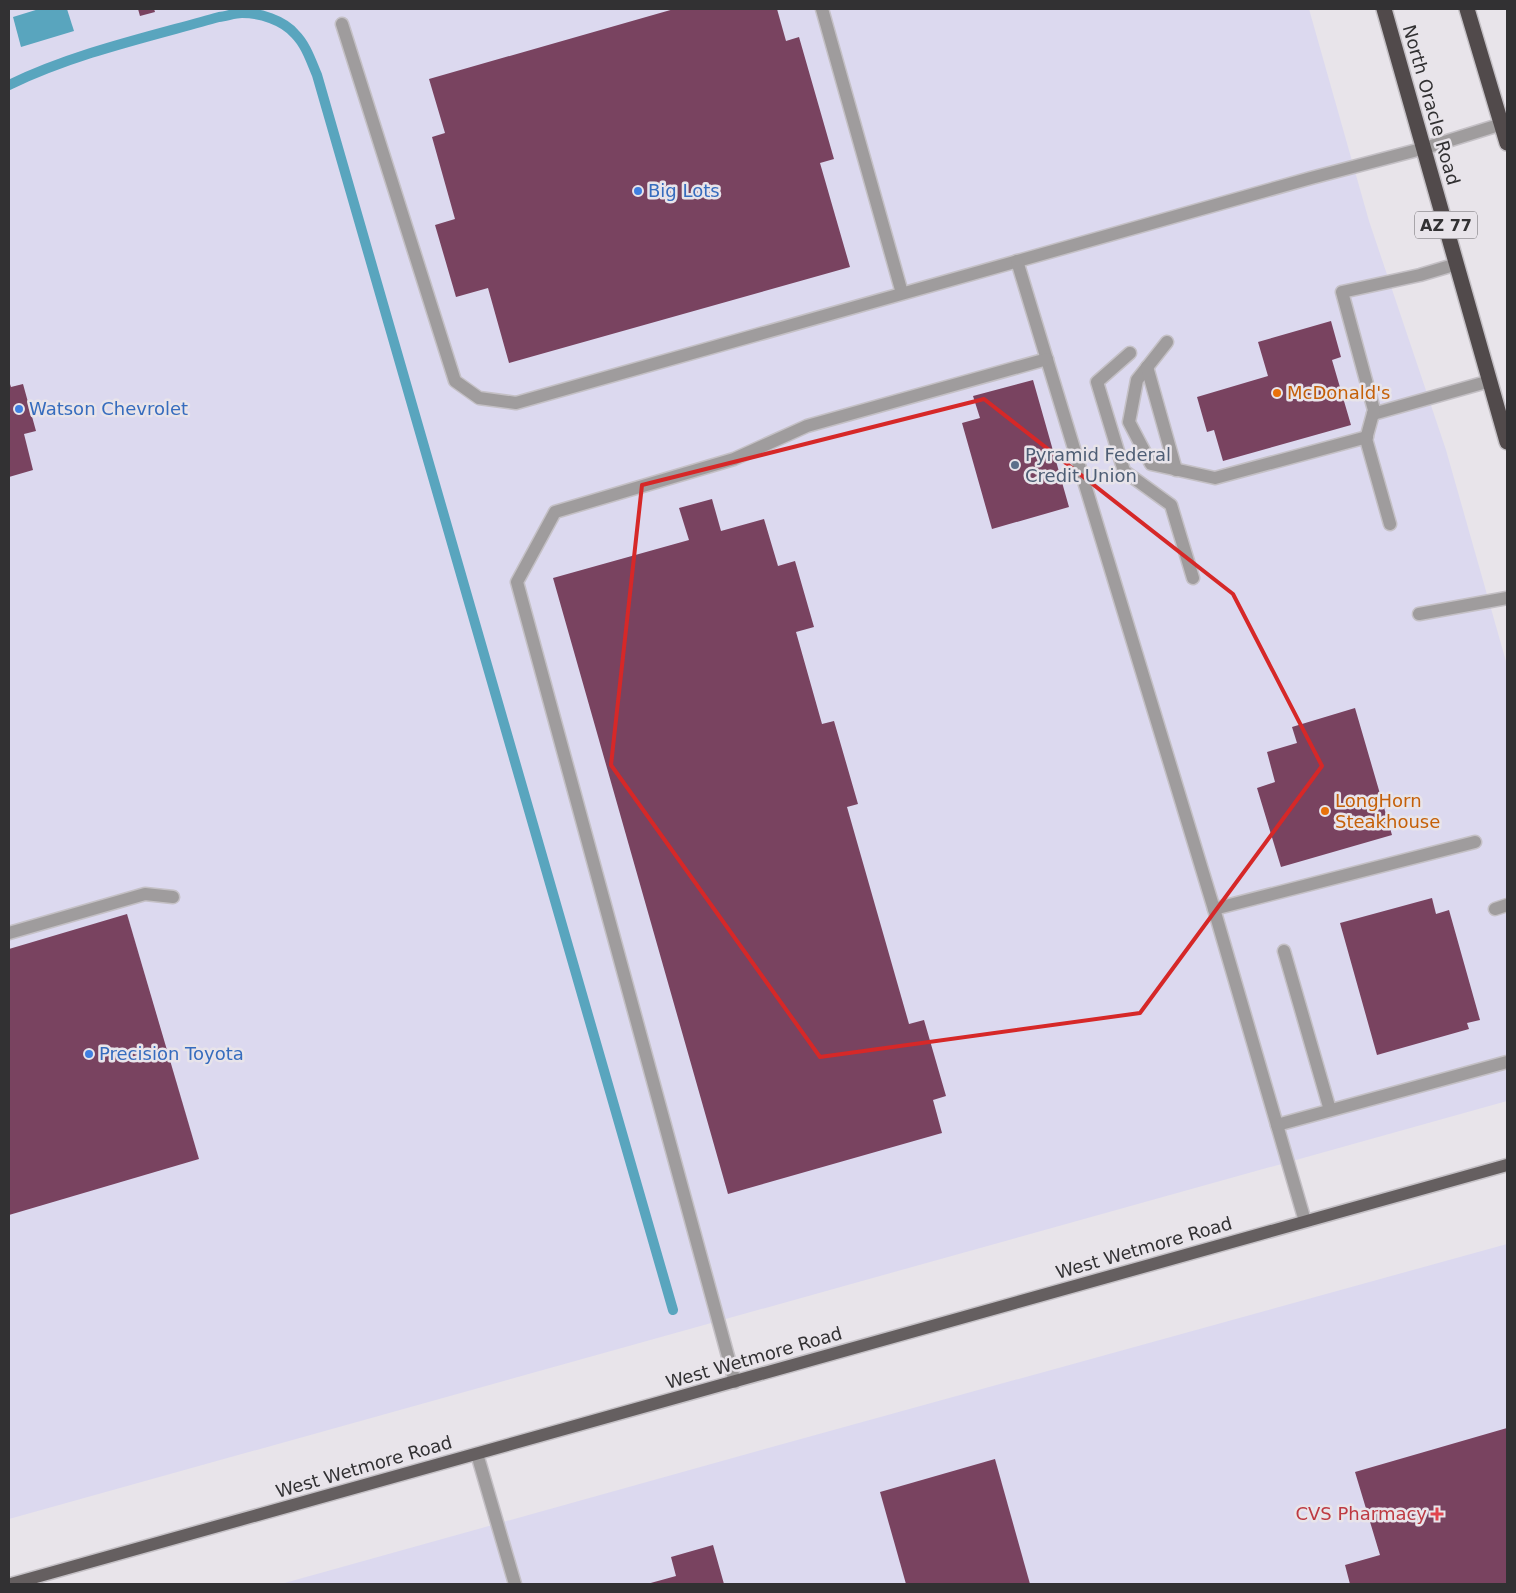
<svg xmlns="http://www.w3.org/2000/svg" width="1516" height="1593" font-family="'DejaVu Sans',sans-serif">
<style>
.commercial{fill:#dcd9ef}
.water{fill:#59a5be}
.lines{fill:none;stroke-linecap:round;stroke-linejoin:round}
.stream{stroke:#59a5be;stroke-width:10}
.building{fill:#794360}
.lane-casing{stroke:#c4c0c5;stroke-width:15}
.primary-casing{stroke:#c4c0c5;stroke-width:15}
.highway-casing{stroke:#c4c0c5;stroke-width:18}
.lane{stroke:#9f9c9d;stroke-width:12}
.primary{stroke:#655f60;stroke-width:12}
.highway{stroke:#514a4b;stroke-width:15}
.marked{fill:none;stroke:#d62828;stroke-width:4;stroke-linejoin:round}
.shop-dot{fill:#3f7fe0;stroke:#e8e4ea;stroke-width:2}
.food-dot{fill:#e8710a;stroke:#e8e4ea;stroke-width:2}
.service-dot{fill:#5c6f8a;stroke:#e8e4ea;stroke-width:2}
.health-dot{fill:#e0444e;stroke:#e8e4ea;stroke-width:2}
.labels{text-anchor:middle;stroke-width:5;stroke-linejoin:round;paint-order:stroke}
.shield{fill:#e8e4ea;stroke:#69676a;stroke-width:1}
.shield-label{font-size:16px;font-weight:bold;fill:#323133}
.street-label{font-size:18px;fill:#323133;stroke:#e8e4ea}
.shop-label{font-size:18px;fill:#366cbe;stroke:#e8e4ea;text-anchor:start}
.food-label{font-size:18px;fill:#c56008;stroke:#e8e4ea;text-anchor:start}
.service-label{font-size:18px;fill:#4e5e75;stroke:#e8e4ea;text-anchor:start}
.health-label{font-size:18px;fill:#be3a42;stroke:#e8e4ea;text-anchor:end}
</style>
<rect width="100%" height="100%" fill="#e8e4ea"/>
<g class="commercial">
<path d="M9,9H1309L1369,221L1446,450L1507,665V1101L9,1519Z"/>
<path d="M1507,1244V1584H281L747,1454Z"/>
</g>
<path class="water" d="M39,9H67L74,31L21,47L13,17Z"/>
<g class="lines">
<path class="stream" d="M9,85C75,53 148,37 219,17C227,16 235,13 242,13C260,13 283,20 295,34C306,45 311,61 317,75L673,1310"/>
</g>
<g class="building">
<path d="M138,9H154L155,12L140,16Z"/>
<path d="M674,9H777L786,41L799,37L834,159L820,163L850,267L509,363L488,288L456,297L435,225L455,219L432,137L445,133L429,79Z"/>
<path d="M1331,321L1341,357L1332,360L1351,425L1223,461L1214,430L1207,432L1197,397L1268,376L1258,342Z"/>
<path d="M1033,380L1069,507L992,529L962,423L980,418L973,396Z"/>
<path d="M9,381L11,387L23,384L36,431L24,434L33,470L9,477Z"/>
<path d="M712,499L721,531L764,519L778,566L795,561L814,627L796,632L822,724L834,721L858,804L847,807L909,1024L924,1020L946,1096L933,1100L942,1133L728,1194L553,578L689,540L679,508Z"/>
<path d="M1355,708L1392,835L1281,867L1257,788L1275,782L1267,752L1297,743L1292,727Z"/>
<path d="M1432,898L1436,914L1449,910L1480,1020L1467,1023L1469,1029L1377,1055L1340,923Z"/>
<path d="M127,914L199,1159L9,1215V949Z"/>
<path d="M1507,1428V1584H1350L1345,1565L1380,1555L1355,1472Z"/>
<path d="M995,1459L1030,1584H906L880,1492Z"/>
<path d="M713,1545L724,1584H647L676,1576L671,1557Z"/>
</g>
<g class="lines">
<g class="lane-casing">
<g id="lane">
<path d="M822,9L902,293"/>
<path d="M342,24L455,381L479,398L516,403L1311,178L1425,148L1502,124"/>
<path d="M1017,261L1214,909L1305,1221"/>
<path d="M1167,342L1137,380L1129,422L1151,464L1215,478L1367,437"/>
<path d="M1130,353L1097,382L1124,471L1171,505L1193,578"/>
<path d="M1147,367L1176,470"/>
<path d="M1373,414L1490,381"/>
<path d="M1390,524L1366,439L1374,410L1342,292L1420,275L1457,264"/>
<path d="M1419,614L1507,598"/>
<path d="M1214,909L1475,842"/>
<path d="M1495,909L1507,905"/>
<path d="M9,933L145,894L173,897"/>
<path d="M1284,951L1330,1110"/>
<path d="M1277,1125L1507,1062"/>
<path d="M735,1382L517,582L555,512L734,459L807,426L1047,359"/>
<path d="M477,1454L515,1584"/>
</g>
</g>
<g class="primary-casing">
<path id="primary" d="M11,1584L1507,1165"/>
</g>
<g class="highway-casing">
<g id="highway">
<path d="M1384,9L1507,442"/>
<path d="M1467,9L1507,143"/>
</g>
</g>
<use href="#lane" class="lane"/>
<use href="#primary" class="primary"/>
<use href="#highway" class="highway"/>
</g>
<path class="marked" d="M984,399L1233,594L1322,766L1140,1013L820,1057L611,765L642,485Z"/>
<g class="shop-dot">
<circle cx="638" cy="191" r="5"/>
<circle cx="19" cy="409" r="5"/>
<circle cx="89" cy="1054" r="5"/>
</g>
<g class="food-dot">
<circle cx="1277" cy="393" r="5"/>
<circle cx="1325" cy="811" r="5"/>
</g>
<circle class="service-dot" cx="1015" cy="465" r="5"/>
<path class="health-dot" d="M1434.5 1506.5h5v5h5v5h-5v5h-5v-5h-5v-5h5z"/>
<g class="labels">
<rect class="shield" x="1415" y="211.5" width="62" height="27" rx="4"/>
<g class="shield-label">
<text x="1446" y="231">AZ 77</text>
</g>
<g class="street-label">
<text transform="translate(1431 105) rotate(74)" y="6">North Oracle Road</text>
<text transform="translate(1144 1248) rotate(-16)" y="6">West Wetmore Road</text>
<text transform="translate(754 1358) rotate(-16)" y="6">West Wetmore Road</text>
<text transform="translate(364 1467) rotate(-16)" y="6">West Wetmore Road</text>
</g>
<g class="shop-label">
<text x="648" y="197">Big Lots</text>
<text x="29" y="415">Watson Chevrolet</text>
<text x="99" y="1060">Precision Toyota</text>
</g>
<g class="food-label">
<text x="1287" y="399">McDonald's</text>
<text x="1335" y="807">LongHorn<tspan x="1335" dy="21">Steakhouse</tspan></text>
</g>
<g class="service-label">
<text x="1025" y="461">Pyramid Federal<tspan x="1025" dy="21">Credit Union</tspan></text>
</g>
<g class="health-label">
<text x="1427" y="1520">CVS Pharmacy</text>
</g>
</g>
<rect width="1516" height="1593" fill="none" stroke="#323133" stroke-width="20"/>
</svg>
